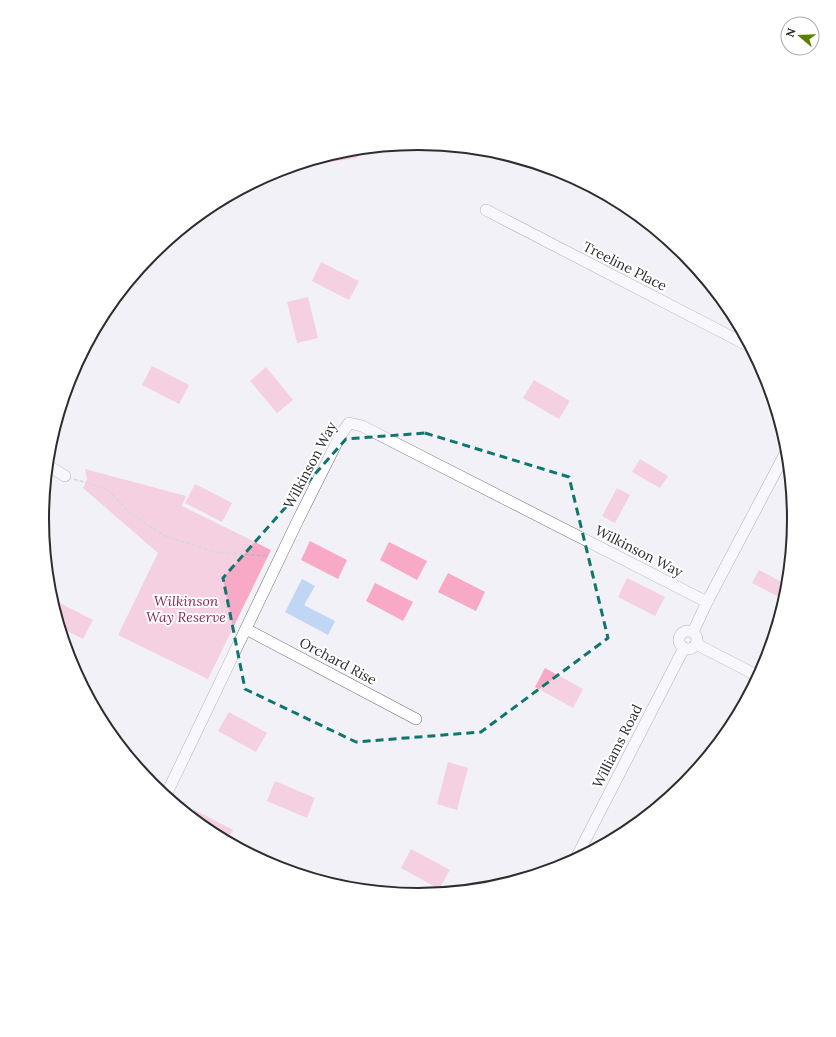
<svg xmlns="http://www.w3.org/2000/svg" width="836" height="1037" font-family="Lora,serif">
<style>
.green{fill:#f7a9c6}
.forest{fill:#f4a7c4}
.building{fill:#c1d6f4}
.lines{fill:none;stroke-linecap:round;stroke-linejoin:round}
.street-casing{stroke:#6a696f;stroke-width:12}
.path{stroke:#b6b5bb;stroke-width:1.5;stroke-dasharray:4 2;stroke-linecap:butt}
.street{stroke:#fff;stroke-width:11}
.marked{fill:none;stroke:#0f766e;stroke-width:3;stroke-dasharray:8 5;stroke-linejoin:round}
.labels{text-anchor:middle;stroke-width:4;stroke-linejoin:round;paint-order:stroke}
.street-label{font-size:14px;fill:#2d2d2f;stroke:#fff}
.park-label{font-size:14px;font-style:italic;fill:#912559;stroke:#fff}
.rim{fill:none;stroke:#2d2d2f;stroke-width:2}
</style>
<rect width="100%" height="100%" fill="#f2f1f8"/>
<g class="green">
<path d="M321,262L359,281L349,300L312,281Z"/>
<path d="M308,297L318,338L297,343L287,302Z"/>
<path d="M152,366L189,385L179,404L142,385Z"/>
<path d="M266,367L293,400L277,413L250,381Z"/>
<path d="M534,380L570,401L559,419L523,398Z"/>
<path d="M640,459L668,476L660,488L632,472Z"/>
<path d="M85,469L186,496L182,506L271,550L208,679L118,635L158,553L83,488L87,479Z"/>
<path d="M195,484L232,503L222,522L185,503Z"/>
<path d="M617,488L630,495L615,523L602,516Z"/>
<path d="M310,541L347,560L338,579L301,560Z"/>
<path d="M389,542L427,561L417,580L380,560Z"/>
<path d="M759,570L787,585L781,598L752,583Z"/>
<path d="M448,573L485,592L476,611L438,592Z"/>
<path d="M627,578L665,597L655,616L618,597Z"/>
<path d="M375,583L413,602L403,621L366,601Z"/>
<path d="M56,601L93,620L83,639L60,627L53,605Z"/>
<path d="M545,668L583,689L573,708L535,687Z"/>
<path d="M229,712L267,733L256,752L218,731Z"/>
<path d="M448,762L468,768L457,810L437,804Z"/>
<path d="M275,781L315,798L307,818L267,801Z"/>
<path d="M195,810L233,830L227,841L209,831L191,816Z"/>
<path d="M411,849L450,870L439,889L401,868Z"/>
</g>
<path class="forest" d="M361,148L357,158L304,166L295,165L345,150Z"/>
<path class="building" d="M302,579L315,586L304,605L335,621L328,635L285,612Z"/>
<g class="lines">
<g class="street-casing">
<g id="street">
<path d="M486,210L751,347"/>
<path d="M47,465L65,476"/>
<path d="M246,629L416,719"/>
<circle cx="688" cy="640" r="9"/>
<path d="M693,632L707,602L787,450"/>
<path d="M696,644L758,676"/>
<path d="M166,795L298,520L340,436L349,423L362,426L707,602"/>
<path d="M576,858L684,648"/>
</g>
</g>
<path class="path" d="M74,479L107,489L131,514L165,536L215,552L269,556"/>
<use href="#street" class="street"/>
</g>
<path d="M0 0H836V1037H0ZM425,433L569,477L608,638L481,732L356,742L245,689L223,578L346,439Z" fill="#f2f1f8" fill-opacity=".55" fill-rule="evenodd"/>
<path class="marked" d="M425,433L569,477L608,638L481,732L356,742L245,689L223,578L346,439Z"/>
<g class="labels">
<g class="street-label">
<text transform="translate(625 266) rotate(27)" y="5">Treeline Place</text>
<text transform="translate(310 465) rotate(-62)" y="5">Wilkinson Way</text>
<text transform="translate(639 551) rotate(27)" y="5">Wilkinson Way</text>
<text transform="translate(338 661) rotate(28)" y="5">Orchard Rise</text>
<text transform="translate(617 746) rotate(-63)" y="5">Williams Road</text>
</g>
<g class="park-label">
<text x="186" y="606">Wilkinson<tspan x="186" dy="16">Way Reserve</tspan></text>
</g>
</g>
<path d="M0 0H836V1037H0ZM49 519a369 369 0 1 1 738 0a369 369 0 1 1-738 0Z" fill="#fff" fill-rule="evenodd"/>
<path class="rim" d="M49 519a369 369 0 1 1 738 0a369 369 0 1 1-738 0Z"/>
<g transform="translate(800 36) rotate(289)"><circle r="19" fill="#ffffff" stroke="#ababac"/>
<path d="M0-3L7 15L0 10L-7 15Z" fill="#5a8100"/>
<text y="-6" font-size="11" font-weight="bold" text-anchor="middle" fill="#2d2d2f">N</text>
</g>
</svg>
